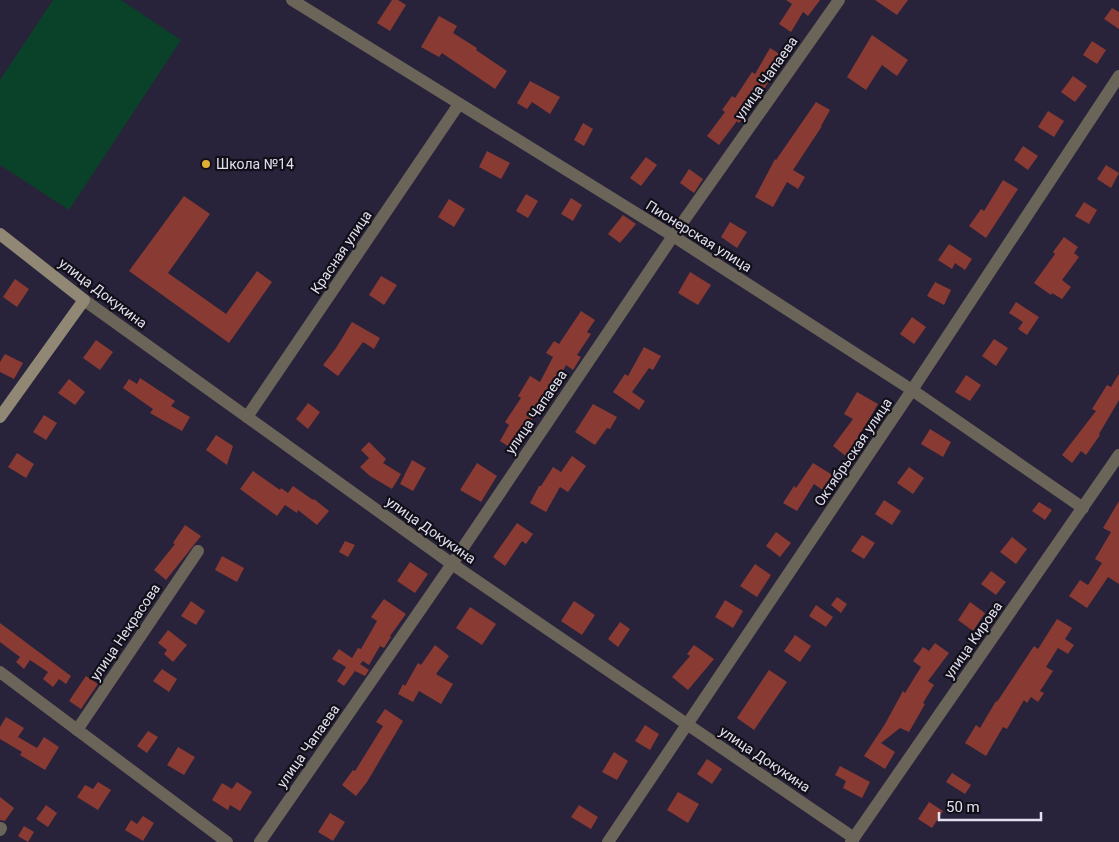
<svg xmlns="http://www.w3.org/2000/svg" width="1119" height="842" font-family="Roboto,sans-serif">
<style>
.green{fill:#094229}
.building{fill:#893a33}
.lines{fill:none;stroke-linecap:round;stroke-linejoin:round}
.street{stroke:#6a6459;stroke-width:12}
.secondary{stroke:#908775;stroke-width:12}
.poi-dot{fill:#dfb034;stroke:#110f18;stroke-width:2}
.labels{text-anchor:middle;stroke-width:4.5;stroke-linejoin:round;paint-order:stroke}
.street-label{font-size:14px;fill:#e2dfee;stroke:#110f18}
.poi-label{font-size:14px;fill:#e2dfee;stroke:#110f18;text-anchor:start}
</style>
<rect width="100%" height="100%" fill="#28233a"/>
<path class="green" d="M53,0H121L181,40L69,210L0,165V80Z"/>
<g class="building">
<path d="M392,0H398L406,5L390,31L377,23Z"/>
<path d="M786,0H820L808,16L803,12L791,32L779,24L792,4Z"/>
<path d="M875,0H908L897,15Z"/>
<path d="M1112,8L1119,12V29L1104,19Z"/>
<path d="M439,16L457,26L453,33L477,48L476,50L507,71L495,89L442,53L439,57L421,47Z"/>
<path d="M872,35L908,60L897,76L882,65L866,90L847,77Z"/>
<path d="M1092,41L1106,50L1097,64L1083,55Z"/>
<path d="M770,48L783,56L758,100L739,123L737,121L719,145L707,136L725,112L722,110L732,96L735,98L752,72L755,74Z"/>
<path d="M1073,76L1087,86L1075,102L1061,92Z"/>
<path d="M530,81L560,97L550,114L532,102L527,109L517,103Z"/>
<path d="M816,102L830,110L821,126H822L793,170L805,177L798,189L787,182L773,207L755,197L775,159L776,160Z"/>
<path d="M1048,111L1064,121L1054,137L1038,127Z"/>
<path d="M583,123L593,129L584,146L574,140Z"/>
<path d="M1023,146L1038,156L1028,170L1014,160Z"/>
<path d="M487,151L510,163L501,179L479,167Z"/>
<path d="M646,157L657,165L641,186L630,178Z"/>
<path d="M1106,165L1119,173L1111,188L1097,179Z"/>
<path d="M689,169L703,179L694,193L680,183Z"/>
<path d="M1003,180L1018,189L986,238L969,226L981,209L984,211Z"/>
<path d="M526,194L538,201L528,218L516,211Z"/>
<path d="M184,196L210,214L168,273L226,314L257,271L272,282L229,343L129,271Z"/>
<path d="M571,198L582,205L573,221L561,214Z"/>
<path d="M449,199L465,209L454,227L438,217Z"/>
<path d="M1084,202L1097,210L1089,224L1075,216Z"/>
<path d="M623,215L636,224L620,243L608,234Z"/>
<path d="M730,222L747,232L737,248L721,237Z"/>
<path d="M1064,237L1078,247L1074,253L1079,257L1062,280L1071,287L1062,299L1052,293L1051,295L1034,283L1055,254L1053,252Z"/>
<path d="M949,244L972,259L965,270L955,263L952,269L938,260Z"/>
<path d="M690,272L711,285L698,305L678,293Z"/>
<path d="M381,276L397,285L384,305L369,295Z"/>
<path d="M15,279L29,289L17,307L3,297Z"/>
<path d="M935,282L951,290L944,305L927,296Z"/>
<path d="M1016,302L1039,317L1027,335L1018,329L1023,322L1009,313Z"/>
<path d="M581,311L595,320L587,332L591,334L577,355L581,357L573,370L566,365L553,390L556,392L547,408L541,404L514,450L500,441L509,425L505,422L521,398L518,396L530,376L540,382L553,357L546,353L554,341L559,344Z"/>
<path d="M912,317L926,327L914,344L900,334Z"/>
<path d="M352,322L380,338L374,349L363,342L338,376L323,365L336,348Z"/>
<path d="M994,339L1008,348L996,366L982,356Z"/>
<path d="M96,340L113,352L100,370L83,358Z"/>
<path d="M644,347L661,356L653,370L649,368L632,392L645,401L639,410L613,392L625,374L628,376Z"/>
<path d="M5,354L23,363L14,379L0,372V362Z"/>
<path d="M1119,374V400L1099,434L1100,435L1086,455L1081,451L1072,463L1062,455L1096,411L1092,409L1107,385L1111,387Z"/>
<path d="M966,375L981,385L970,401L955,392Z"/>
<path d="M140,378L175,401L171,406L190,417L182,431L150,413L153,409L123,388L129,379L137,384Z"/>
<path d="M69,379L85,392L75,405L58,393Z"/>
<path d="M857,392L878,404L858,438L860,440L847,457L833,446L853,419L844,414Z"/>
<path d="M308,403L320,412L308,429L296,419Z"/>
<path d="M593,404L617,417L610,429L607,428L595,445L575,432Z"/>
<path d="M44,415L57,423L46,440L33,432Z"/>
<path d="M930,429L951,442L943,457L921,444Z"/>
<path d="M216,435L233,446L227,465L206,450Z"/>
<path d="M369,442L386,459L383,463L401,474L392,489L370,476L360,467L369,458L361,450Z"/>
<path d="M17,453L34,464L26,478L8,467Z"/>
<path d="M572,456L586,466L568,492L560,487L546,512L530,503L539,486H541L553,467L561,472Z"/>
<path d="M412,460L426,468L413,491L400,484Z"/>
<path d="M477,463L497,476L481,502L460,490Z"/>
<path d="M813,463L834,476L824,491L814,484L797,511L783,503L794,486L796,488Z"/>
<path d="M909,467L924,478L913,494L897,483Z"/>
<path d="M253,471L280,490L281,488L288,493L293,486L313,500L314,499L329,511L317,525L298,510L297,513L285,505L277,516L240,489Z"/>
<path d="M884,500L901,511L892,525L875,514Z"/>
<path d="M1119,501V584L1108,577L1087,608L1069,596L1080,580L1088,585L1102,563L1095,559L1111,532L1103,528Z"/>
<path d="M1039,502L1052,510L1045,520L1032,511Z"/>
<path d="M517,523L533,534L526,544L522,541L505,566L493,557Z"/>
<path d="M185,525L201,536L166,580L154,570L175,544L173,543Z"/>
<path d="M776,532L791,543L780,557L766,546Z"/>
<path d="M862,535L875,543L864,559L851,551Z"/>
<path d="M1012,537L1027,549L1016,564L1000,552Z"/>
<path d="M345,541L355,545L348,557L339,552Z"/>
<path d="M222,556L244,568L237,582L215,570Z"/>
<path d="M410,562L428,574L415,593L397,581Z"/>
<path d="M755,564L771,575L757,597L740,586Z"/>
<path d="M991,571L1006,582L996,595L981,584Z"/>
<path d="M837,597L847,604L841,613L831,605Z"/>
<path d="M384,599L406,614L390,636L391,637L384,648L380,646L369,665L363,661L360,664L369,670L365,676L355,671L344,686L337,681L346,667L332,659L339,649L352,658L358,648L361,649L377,621L371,617Z"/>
<path d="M725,600L743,611L733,628L715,617Z"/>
<path d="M191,601L205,611L196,625L181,616Z"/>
<path d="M574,601L595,615L582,635L561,621Z"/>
<path d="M970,602L985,613L973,631L958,620Z"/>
<path d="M816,605L833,617L826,627L809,616Z"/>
<path d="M470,607L496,624L482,645L456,628Z"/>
<path d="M1057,619L1072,628L1065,639L1074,645L1068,654L1058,648L1046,667L1053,671L1040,691L1044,693L1038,702L1031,697L1027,703L1024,700L1007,729L1003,727L986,756L965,743L976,725L980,728L996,701L997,702L1034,646L1038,649Z"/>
<path d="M620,622L630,629L618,647L608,639Z"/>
<path d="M0,623L71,676L66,684L59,679L53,687L43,679L48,672L30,660L24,669L16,662L20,657L0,642Z"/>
<path d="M168,630L187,645L173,662L164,654L167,650L158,643Z"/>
<path d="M795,635L811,646L800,662L784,651Z"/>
<path d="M935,643L949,653L928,681L934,685L923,703L925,704L909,732L900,728L881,743L895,752L885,769L864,756L885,724L903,691L905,693L921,667L913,661L923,647L929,651Z"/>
<path d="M435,645L449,656L436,674L453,684L441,704L419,691L413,702L398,694L403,684L405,686L418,663L421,665Z"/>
<path d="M694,645L714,659L688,690L672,677L690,656L687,654Z"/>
<path d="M162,669L177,679L169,692L153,681Z"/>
<path d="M769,670L787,682L754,730L737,718Z"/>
<path d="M86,676L98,684L81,709L69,701Z"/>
<path d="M385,709L403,721L367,782L356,796L342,785L353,770L355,771L383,726L376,722Z"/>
<path d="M6,717L24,728L18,737L37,748L44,737L59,747L45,770L20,755L22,752L0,739V727Z"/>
<path d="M645,725L659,734L650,750L635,741Z"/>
<path d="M148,731L158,737L147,753L137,746Z"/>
<path d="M178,747L195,757L184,775L167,765Z"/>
<path d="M614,752L628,761L617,780L602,772Z"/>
<path d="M707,759L722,769L712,784L697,774Z"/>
<path d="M840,766L870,782L862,798L843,788L846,781L835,775Z"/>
<path d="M952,773L971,785L965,794L946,782Z"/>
<path d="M98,782L111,790L98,810L77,797L85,785L93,789Z"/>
<path d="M237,782L252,792L240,811L230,805L228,810L212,800L222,783L232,789Z"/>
<path d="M678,792L699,804L688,823L667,810Z"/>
<path d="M0,797L14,808L5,821L0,820Z"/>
<path d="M929,802L943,811L932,828L918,819Z"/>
<path d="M46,805L57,813L48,827L36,819Z"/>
<path d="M579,805L598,817L591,829L571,817Z"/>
<path d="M330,813L345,822L333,841L318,832Z"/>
<path d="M143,816L154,823L143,841L125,830L131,820L137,824Z"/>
<path d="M24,826L34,832L28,842L18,836Z"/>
</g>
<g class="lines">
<g class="street">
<path d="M292,0L673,236L912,390L1083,508"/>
<path d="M84,300L452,564L854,838"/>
<path d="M247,417L459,104"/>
<path d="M0,672L227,842"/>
<path d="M77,730L198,551"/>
<path d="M0,830L1,828"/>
<path d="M260,842L452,564L673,236L839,0"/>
<path d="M608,842L912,390L1119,76"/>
<path d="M851,842L1119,455"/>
</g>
<path class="secondary" d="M0,234L84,300L0,417"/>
</g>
<circle class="poi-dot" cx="206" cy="164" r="5"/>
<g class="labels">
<g class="street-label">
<text transform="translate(766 78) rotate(-55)" y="5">улица Чапаева</text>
<text transform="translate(699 236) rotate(32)" y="5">Пионерская улица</text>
<text transform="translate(341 252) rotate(-56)" y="5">Красная улица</text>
<text transform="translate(103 293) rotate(37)" y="5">улица Докукина</text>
<text transform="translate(536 412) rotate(-56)" y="5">улица Чапаева</text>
<text transform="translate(853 452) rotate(-56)" y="5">Октябрьская улица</text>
<text transform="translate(431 530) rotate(35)" y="5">улица Докукина</text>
<text transform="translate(125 632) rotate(-56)" y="5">улица Некрасова</text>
<text transform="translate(973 640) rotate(-55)" y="5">улица Кирова</text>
<text transform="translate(308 746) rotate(-55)" y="5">улица Чапаева</text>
<text transform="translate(765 759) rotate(34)" y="5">улица Докукина</text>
</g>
<g class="poi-label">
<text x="216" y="169">Школа №14</text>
</g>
</g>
<path d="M939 812v8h102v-8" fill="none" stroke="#e2dfee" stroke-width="2.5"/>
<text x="946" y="812" font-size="15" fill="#e2dfee" stroke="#110f18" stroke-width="4" paint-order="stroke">50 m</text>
</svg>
